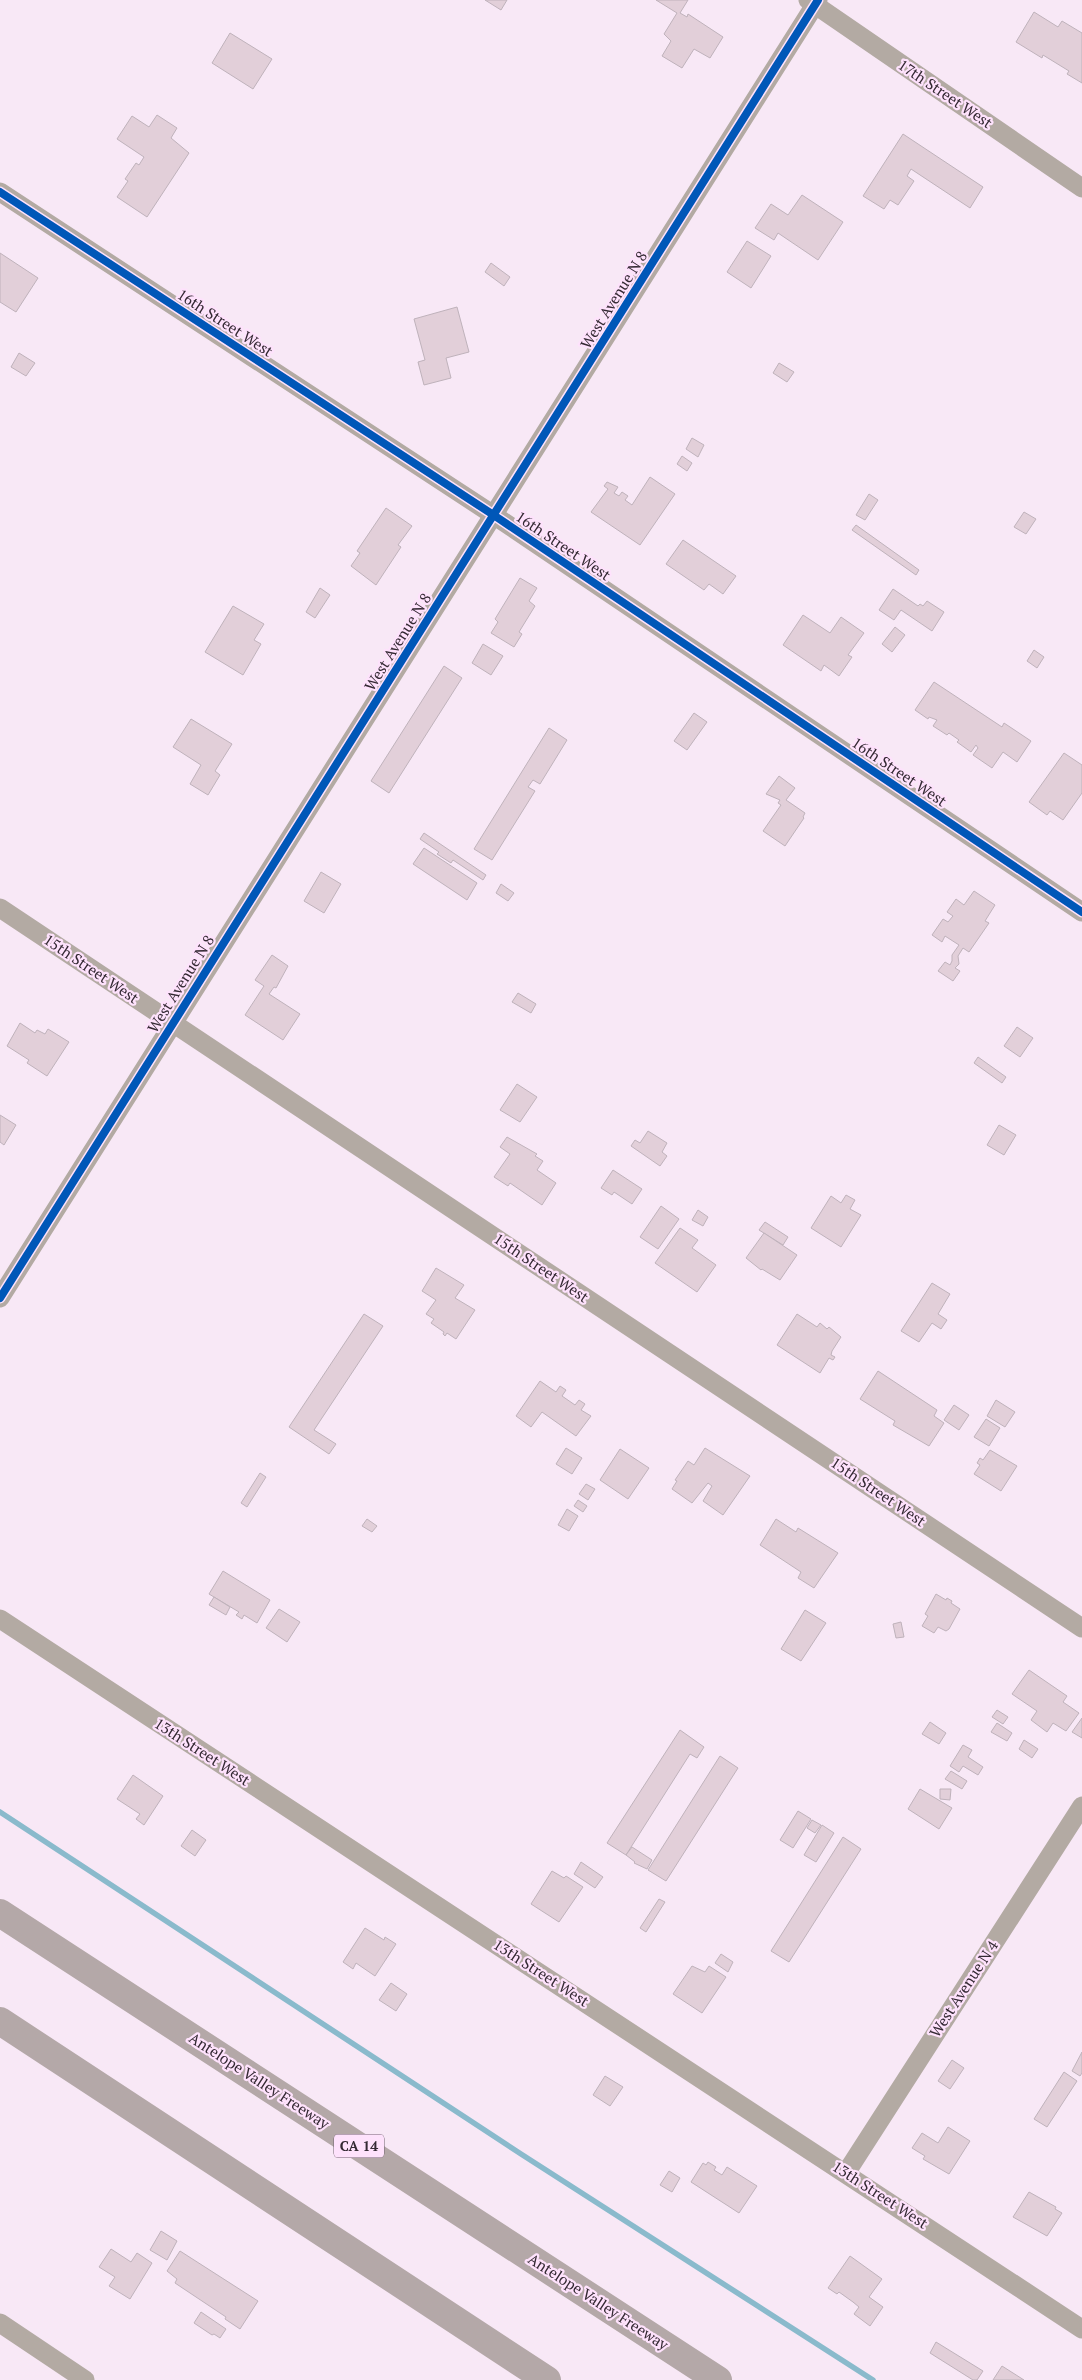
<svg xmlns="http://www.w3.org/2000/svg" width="1082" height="2380" font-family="'PT Serif',serif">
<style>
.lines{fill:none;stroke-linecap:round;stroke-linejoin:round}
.stream{stroke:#8abacc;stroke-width:5.5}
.building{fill:#e2cfd9;stroke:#bfb2bb}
.street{stroke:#b3aaa3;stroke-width:19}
.highway{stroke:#b4a8a8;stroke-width:28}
.cycleway-casing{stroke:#fee2fc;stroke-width:11}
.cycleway{stroke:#0057b8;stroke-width:8}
.labels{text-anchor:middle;stroke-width:4.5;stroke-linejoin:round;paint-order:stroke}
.shield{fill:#fee2fc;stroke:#71606f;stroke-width:1}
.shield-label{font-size:14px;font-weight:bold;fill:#342933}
.street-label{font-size:15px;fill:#342933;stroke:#fee2fc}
</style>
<rect width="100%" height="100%" fill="#f8e8f6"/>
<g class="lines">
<path class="stream" d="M0,1812L521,2154L873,2380"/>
</g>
<g class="building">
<path d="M485,0H507L501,10Z"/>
<path d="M656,0H688L680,13L687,17L688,14L723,37L710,58L694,49L682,68L662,56L671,41L664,34L677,13Z"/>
<path d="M1034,12L1058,27L1062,21L1082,33V83L1067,74L1069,71L1043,55L1042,58L1016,42Z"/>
<path d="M230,33L272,59L253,89L212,63Z"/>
<path d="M157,115L177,128L171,138L189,153L147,217L117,197L128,181L125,179L136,163L139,165L144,157L117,139L132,116L149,127Z"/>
<path d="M903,134L983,187L970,208L911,169L907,176L914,181L898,205L890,200L884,209L863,196Z"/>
<path d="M802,195L843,222L818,260L778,233L774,240L755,228L771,204L788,215Z"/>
<path d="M747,241L771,256L751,288L727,272Z"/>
<path d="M0,253L38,278L16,312L0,302Z"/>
<path d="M491,263L510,277L504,286L485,272Z"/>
<path d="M457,307L469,352L446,358L451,378L424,385L418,362L425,360L414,319Z"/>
<path d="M19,353L35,363L26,376L11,367Z"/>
<path d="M779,363L794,372L787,382L773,373Z"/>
<path d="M692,438L704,445L698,457L686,449Z"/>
<path d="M682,456L692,463L687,471L677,464Z"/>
<path d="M650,477L675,494L640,545L591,512L608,489L604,486L607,482L618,487L614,493L619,496L622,492L628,496L625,500L632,505Z"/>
<path d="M869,494L878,500L865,520L856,515Z"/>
<path d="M386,508L412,526L398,545L401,547L376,585L351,566L360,553L357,551Z"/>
<path d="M1024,512L1036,519L1026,534L1014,527Z"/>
<path d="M856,525L919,570L916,575L852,530Z"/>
<path d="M683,540L736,576L723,594L709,584L704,590L666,564Z"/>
<path d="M520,578L537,588L529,601L535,606L519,632L522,634L514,647L491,633L498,622L495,619Z"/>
<path d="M320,588L330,595L315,618L306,612Z"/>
<path d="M893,589L918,606L920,604L923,606L927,601L944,612L932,631L901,610L894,620L879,610Z"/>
<path d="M233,606L264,624L254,640L261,644L243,675L205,652Z"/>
<path d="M803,615L830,633L841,617L864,633L848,655L852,657L839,676L824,665L821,671L783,645Z"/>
<path d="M895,627L905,635L892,652L882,644Z"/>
<path d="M483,644L503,656L491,675L472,663Z"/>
<path d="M1034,650L1044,657L1037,668L1027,661Z"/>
<path d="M444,666L462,678L389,793L371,781Z"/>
<path d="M934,682L1002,727L1004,723L1031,741L1017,762L1003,752L992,768L973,755L978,748L976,745L971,752L957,742L959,740L949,733L947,735L933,726L937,720L929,717L928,719L915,710Z"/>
<path d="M694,713L707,722L687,750L674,741Z"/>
<path d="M191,719L232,744L215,771L220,775L208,795L190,784L201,765L173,747Z"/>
<path d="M549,728L567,740L540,784L533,780L528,787L535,791L492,860L474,849Z"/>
<path d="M1064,753L1082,765V793L1063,820L1050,811L1047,815L1029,802Z"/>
<path d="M779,776L795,788L786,800L805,813L803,817L804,818L785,846L763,831L781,805L778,803L780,800L766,794Z"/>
<path d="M424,833L486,875L483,880L453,860L451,863L437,854L439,852L420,839Z"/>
<path d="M424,848L477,883L467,900L413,864Z"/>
<path d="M321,872L341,884L324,913L304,901Z"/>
<path d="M501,884L514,893L508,901L496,893Z"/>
<path d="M974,891L995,905L985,921L989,923L969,952L963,948L958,956L959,964L955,968L960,971L953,981L938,971L945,962L950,965L952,961V955L959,945L945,936L942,942L932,935L943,919L948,922L953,916L947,912L956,899L964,905Z"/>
<path d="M272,955L288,966L276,988L274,987L269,994L300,1014L283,1040L245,1015L264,986L255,980Z"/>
<path d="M518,993L536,1004L531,1013L512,1002Z"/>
<path d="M20,1023L35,1033L37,1030L45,1034L48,1029L69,1042L47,1076L27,1063L29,1060L7,1046Z"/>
<path d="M1017,1027L1033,1038L1020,1057L1004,1046Z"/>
<path d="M978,1057L1006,1077L1002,1083L974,1063Z"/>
<path d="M517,1084L537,1097L520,1122L500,1110Z"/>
<path d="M0,1115L16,1125L4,1145L0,1142Z"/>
<path d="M999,1125L1016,1135L1004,1155L987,1145Z"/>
<path d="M648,1131L667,1143L662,1152L667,1156L660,1166L631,1146L635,1140L640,1143Z"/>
<path d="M507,1137L537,1154L535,1156L543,1161L537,1170L556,1183L542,1205L510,1183L508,1186L494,1177L510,1154L500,1147Z"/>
<path d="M613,1170L642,1189L632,1204L614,1192L612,1195L601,1188Z"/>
<path d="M846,1195L855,1200L850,1209L861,1215L841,1247L811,1228L831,1196L841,1203Z"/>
<path d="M661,1206L679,1219L658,1249L640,1237Z"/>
<path d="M698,1210L708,1217L703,1226L692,1220Z"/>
<path d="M765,1222L788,1237L783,1245L759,1230Z"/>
<path d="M680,1228L698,1240L692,1248L716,1265L697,1292L655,1263Z"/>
<path d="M764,1233L797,1255L780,1280L762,1269L761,1270L746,1258Z"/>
<path d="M436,1268L464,1285L455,1298L475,1310L456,1339L447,1333L445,1336L443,1334L444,1332L431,1323L434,1319L426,1314L436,1300L422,1291Z"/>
<path d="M932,1283L950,1294L938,1314L947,1320L941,1329L932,1323L919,1342L901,1331Z"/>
<path d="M364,1314L383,1326L314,1430L336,1444L329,1454L289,1427Z"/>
<path d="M797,1314L817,1327L820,1323L827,1329L829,1327L841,1337L832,1351L831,1355L835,1357L833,1360L829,1358L820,1373L777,1345Z"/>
<path d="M878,1371L937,1410L934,1416L944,1423L929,1446L893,1425L895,1421L860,1399Z"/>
<path d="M540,1381L556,1392L560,1386L566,1390L562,1396L575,1405L579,1400L585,1404L581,1410L591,1416L576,1436L542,1412L531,1427L516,1416Z"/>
<path d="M996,1400L1015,1412L1005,1427L987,1416Z"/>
<path d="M954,1405L969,1415L959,1430L944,1420Z"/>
<path d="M986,1419L1000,1428L989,1446L974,1437Z"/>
<path d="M566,1448L582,1458L572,1474L556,1464Z"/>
<path d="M705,1448L750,1476L723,1515L703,1501L712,1486L708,1483L692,1503L672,1489L677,1481L675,1480L688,1461L694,1465Z"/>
<path d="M620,1449L649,1468L628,1499L600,1480Z"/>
<path d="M990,1450L1017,1466L1001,1491L974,1474L980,1465L977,1463L980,1458L983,1460Z"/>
<path d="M260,1473L266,1477L247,1507L241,1503Z"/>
<path d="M586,1484L595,1489L588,1500L579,1494Z"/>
<path d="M578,1500L587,1506L583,1512L574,1506Z"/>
<path d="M567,1509L578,1516L569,1531L558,1525Z"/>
<path d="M367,1519L377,1526L372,1532L362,1526Z"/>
<path d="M776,1519L796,1532L798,1528L838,1553L814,1588L798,1578L801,1572L760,1545Z"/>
<path d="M223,1571L270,1600L257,1623L244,1615L242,1619L236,1615L239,1612L209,1594Z"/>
<path d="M936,1594L946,1600L947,1598L952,1601L951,1603L960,1609L949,1629L946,1631L938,1627L934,1633L922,1626L928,1616L925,1614Z"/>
<path d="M214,1597L230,1607L226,1615L209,1605Z"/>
<path d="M279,1609L300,1622L287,1642L266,1628Z"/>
<path d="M805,1610L826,1623L801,1661L781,1649Z"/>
<path d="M901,1622L904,1637L896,1638L893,1624Z"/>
<path d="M1029,1670L1067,1696L1063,1702L1079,1713L1066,1731L1053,1723L1047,1732L1031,1720L1037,1711L1012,1694Z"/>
<path d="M997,1710L1008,1717L1003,1724L992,1717Z"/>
<path d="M1082,1718V1738L1072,1732Z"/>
<path d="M930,1722L946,1733L939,1744L922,1734Z"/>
<path d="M997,1723L1012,1733L1007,1741L991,1732Z"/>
<path d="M680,1730L704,1747L697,1758L690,1754L626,1855L607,1843Z"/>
<path d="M1024,1740L1038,1749L1032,1758L1019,1749Z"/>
<path d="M963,1745L972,1750L968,1757L983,1767L978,1775L963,1766L959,1772L950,1766Z"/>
<path d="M720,1756L738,1768L666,1881L648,1870Z"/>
<path d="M951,1771L967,1781L962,1789L945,1779Z"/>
<path d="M133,1775L163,1796L144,1825L136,1819L140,1814L117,1799Z"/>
<path d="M920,1789L952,1808L939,1829L908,1809Z"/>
<path d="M940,1789H951L950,1800L940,1799Z"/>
<path d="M798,1811L811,1819L793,1848L780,1840Z"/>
<path d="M812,1820L821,1825L815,1833L807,1828Z"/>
<path d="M822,1825L834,1833L816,1862L804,1855Z"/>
<path d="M192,1830L206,1840L195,1856L181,1846Z"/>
<path d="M843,1837L861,1849L789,1962L771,1951Z"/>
<path d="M632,1847L652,1860L647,1869L634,1863L635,1862L626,1855Z"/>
<path d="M581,1862L603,1877L595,1888L574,1874Z"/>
<path d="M552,1871L564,1878L566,1876L583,1887L559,1922L531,1904Z"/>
<path d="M659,1899L665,1902L646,1932L640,1928Z"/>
<path d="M365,1928L384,1940L385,1937L396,1944L375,1976L356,1963L353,1969L343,1962Z"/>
<path d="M721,1954L733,1962L728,1972L715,1963Z"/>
<path d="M692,1966L705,1972L709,1966L726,1977L702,2013L673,1994Z"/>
<path d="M391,1983L407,1994L396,2011L379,2000Z"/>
<path d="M1082,2052V2073L1080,2076L1072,2071Z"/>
<path d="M952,2060L964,2068L950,2089L938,2081Z"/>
<path d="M1064,2072L1077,2081L1047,2127L1034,2119Z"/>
<path d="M605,2076L623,2087L610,2106L593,2095Z"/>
<path d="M948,2127L970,2141L949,2174L923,2159L925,2156L912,2148L922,2133L938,2143Z"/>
<path d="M708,2162L716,2167L714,2170L722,2175L727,2167L757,2186L739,2213L691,2182L703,2163L706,2165Z"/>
<path d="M669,2171L680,2178L672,2192L660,2185Z"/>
<path d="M1029,2192L1056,2207L1055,2209L1062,2213L1047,2236L1013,2217Z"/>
<path d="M161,2231L177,2241L167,2260L150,2250Z"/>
<path d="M111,2249L131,2262L137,2253L152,2263L130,2299L109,2286L115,2277L99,2267Z"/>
<path d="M180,2251L258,2301L240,2329L225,2319L226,2317L175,2283L177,2279L167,2271Z"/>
<path d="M850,2256L882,2279L869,2297L883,2307L870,2326L854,2314L859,2307L853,2302L839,2292L837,2294L828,2288Z"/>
<path d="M201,2312L226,2329L220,2338L214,2334L212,2335L194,2323Z"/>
<path d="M936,2342L983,2371L977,2380H973L930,2353Z"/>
<path d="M1002,2366L1024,2380H993Z"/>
</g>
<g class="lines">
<g class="street">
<path d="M808,0L1082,188"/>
<path d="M0,192L495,516L1082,912"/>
<path d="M0,908L1082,1628"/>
<path d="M0,1298L818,0"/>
<path d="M0,1619L1082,2329"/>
<path d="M846,2173L1082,1806"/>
<path d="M0,2323L85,2380"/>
</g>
<g class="highway">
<path d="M0,1913L718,2380"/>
<path d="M0,2021L547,2380"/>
</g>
<g class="cycleway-casing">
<g id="cycleway">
<path d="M0,192L495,516L1082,912"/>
<path d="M0,1298L818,0"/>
</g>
</g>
<use href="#cycleway" class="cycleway"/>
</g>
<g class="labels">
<rect class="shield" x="334" y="2134.5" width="50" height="23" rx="4"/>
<g class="shield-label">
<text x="359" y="2151">CA 14</text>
</g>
<g class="street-label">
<text transform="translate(945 94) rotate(34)" y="5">17th Street West</text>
<text transform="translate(614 300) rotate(-58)" y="5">West Avenue N 8</text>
<text transform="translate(225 323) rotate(33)" y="5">16th Street West</text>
<text transform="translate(563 546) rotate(34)" y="5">16th Street West</text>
<text transform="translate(398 642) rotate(-58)" y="5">West Avenue N 8</text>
<text transform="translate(899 772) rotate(34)" y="5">16th Street West</text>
<text transform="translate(91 969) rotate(34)" y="5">15th Street West</text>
<text transform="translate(181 984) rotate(-58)" y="5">West Avenue N 8</text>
<text transform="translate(541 1268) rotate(34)" y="5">15th Street West</text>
<text transform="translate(878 1492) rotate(34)" y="5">15th Street West</text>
<text transform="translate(202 1752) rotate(33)" y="5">13th Street West</text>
<text transform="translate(541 1973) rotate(33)" y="5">13th Street West</text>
<text transform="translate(964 1989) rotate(-57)" y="5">West Avenue N 4</text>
<text transform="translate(259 2081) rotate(33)" y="5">Antelope Valley Freeway</text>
<text transform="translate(880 2195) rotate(33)" y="5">13th Street West</text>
<text transform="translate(598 2302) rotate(33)" y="5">Antelope Valley Freeway</text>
</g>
</g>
</svg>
